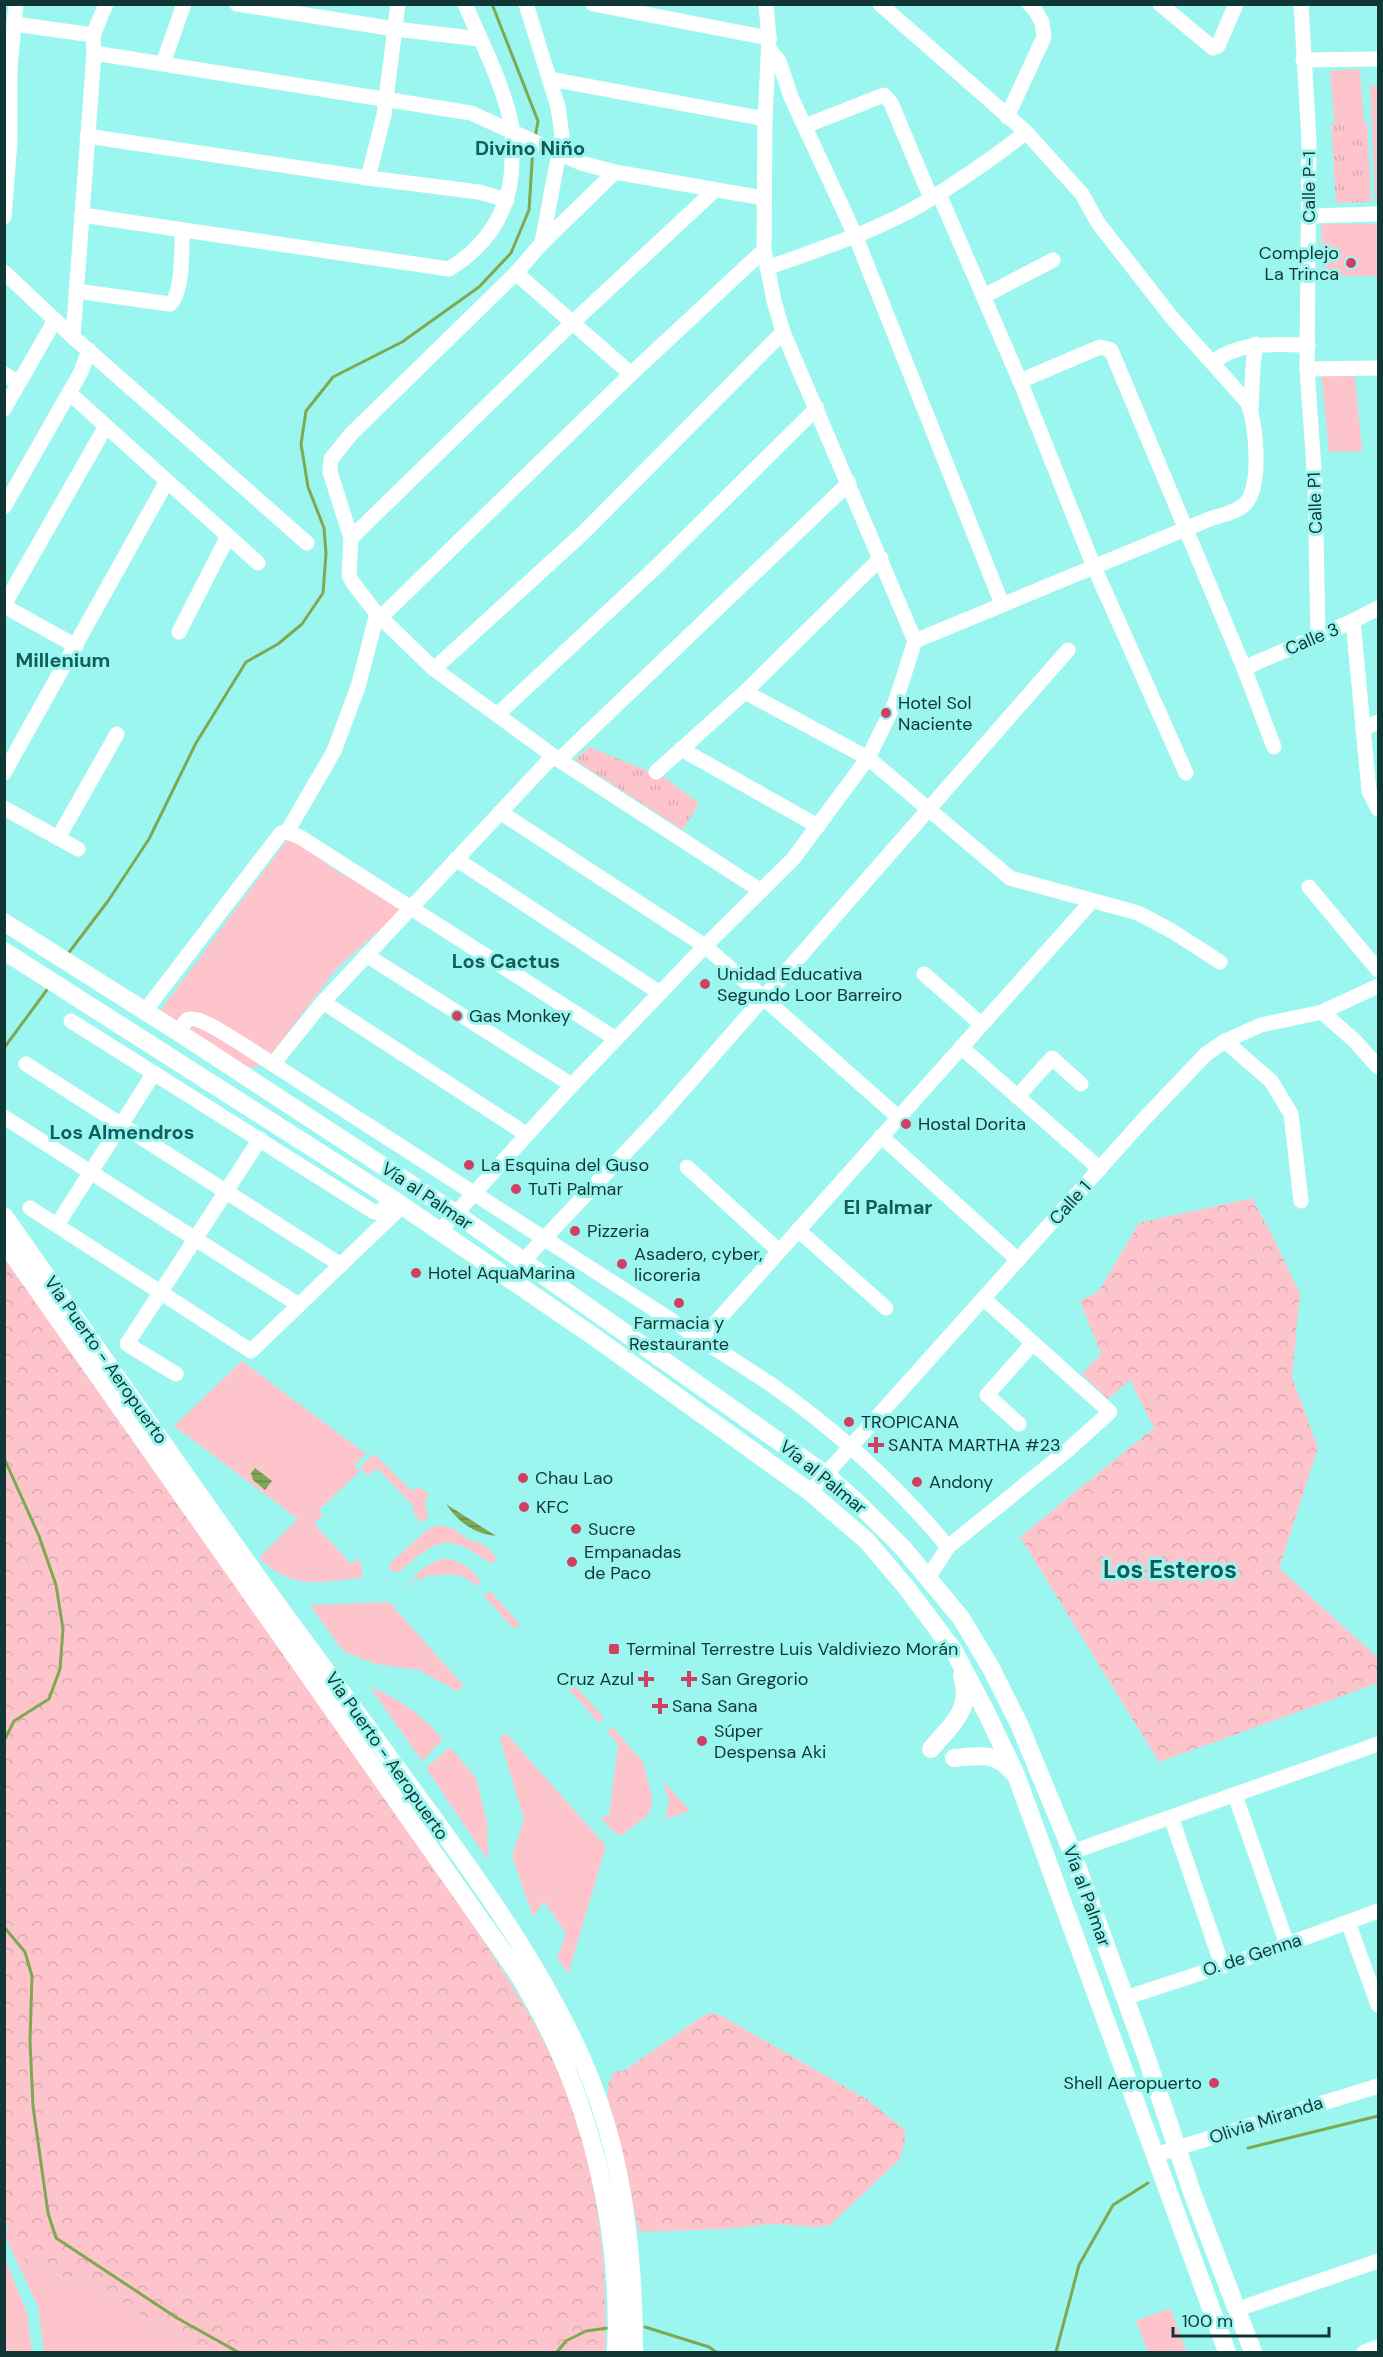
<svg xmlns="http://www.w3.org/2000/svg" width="1383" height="2357" font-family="'DM Sans',sans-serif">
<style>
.grass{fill:#fdc5cb}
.forest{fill:url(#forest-crowns)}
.park{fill:url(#park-tufts)}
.water{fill:url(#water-rules)}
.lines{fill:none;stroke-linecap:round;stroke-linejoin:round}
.stream{stroke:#7fa853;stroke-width:3}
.minor{stroke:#fff;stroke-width:15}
.major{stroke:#fff;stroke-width:18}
.poi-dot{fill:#d04063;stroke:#9cf6f0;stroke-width:2}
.labels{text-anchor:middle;stroke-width:6;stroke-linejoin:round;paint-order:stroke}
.street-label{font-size:18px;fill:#103735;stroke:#9cf6f0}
.poi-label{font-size:18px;fill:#103735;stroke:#9cf6f0;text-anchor:start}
.neighbourhood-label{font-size:20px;font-weight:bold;fill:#115d5a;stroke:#9cf6f0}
.district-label{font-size:24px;font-weight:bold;fill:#115d5a;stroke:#9cf6f0}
</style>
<defs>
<pattern id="forest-crowns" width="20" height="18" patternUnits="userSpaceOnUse" patternTransform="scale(1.5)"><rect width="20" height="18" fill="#fdc5cb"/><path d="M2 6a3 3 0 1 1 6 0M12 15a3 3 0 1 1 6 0" fill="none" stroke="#d8aaaf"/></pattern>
<pattern id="park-tufts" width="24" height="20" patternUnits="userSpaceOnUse" patternTransform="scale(1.5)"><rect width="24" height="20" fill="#fdc5cb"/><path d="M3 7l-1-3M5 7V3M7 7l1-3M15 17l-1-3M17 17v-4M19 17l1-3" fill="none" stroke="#d8aaaf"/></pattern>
<pattern id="water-rules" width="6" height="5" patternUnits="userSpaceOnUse" patternTransform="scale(1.5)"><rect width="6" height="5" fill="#7fa853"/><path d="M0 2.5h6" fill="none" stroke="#678a46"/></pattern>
</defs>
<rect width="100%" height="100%" fill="#9cf6f0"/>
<g class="grass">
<path d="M1360,69L1364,124L1335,126L1330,71Z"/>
<path d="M1378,85V201H1375L1370,86Z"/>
<path d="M1321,224H1378V276H1323Z"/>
<path d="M1321,373L1355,377L1362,451L1329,452Z"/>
<path d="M290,836L339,873L366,883L405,907L336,969L264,1064L250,1068L160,1011Z"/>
<path d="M242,1361L366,1454L354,1465L360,1471L319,1510L323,1515L314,1524L351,1564L357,1559L362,1565V1578C317,1582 295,1591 259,1558L298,1519L174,1426Z"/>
<path d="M374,1454L412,1491L418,1487L429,1493L425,1503L428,1517L422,1523L412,1511L415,1508L377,1468L368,1476L360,1467Z"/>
<path d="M440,1525L452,1528L468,1539L486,1546L497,1558L491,1564C448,1531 437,1539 399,1572L391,1571L389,1567L390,1563L428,1529Z"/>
<path d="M441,1559C460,1558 469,1568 481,1581L476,1586C460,1569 445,1575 423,1576V1582L417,1577L399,1592L425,1567Z"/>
<path d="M490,1591L520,1624L514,1629L484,1596Z"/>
<path d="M389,1602L464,1686L457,1691L419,1670L376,1664L343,1651L310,1605Z"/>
<path d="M574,1685L604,1718L599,1723L569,1689Z"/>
<path d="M370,1687C402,1700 420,1714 443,1739L422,1761Z"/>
<path d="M612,1727L643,1762L652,1798L651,1807L648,1815L622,1835L615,1833L601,1818L602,1816H609L618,1744L607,1732Z"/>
<path d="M506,1733L606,1846L568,1974L557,1958L566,1934L544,1901L533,1917L512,1856L524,1819L500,1739Z"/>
<path d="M450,1747L476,1778L487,1823L488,1860L426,1768Z"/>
<path d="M663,1781L690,1811L665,1819L669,1802Z"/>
<path d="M9,2228L28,2264L56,2273L125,2304L200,2352H44L38,2307L5,2236V2231Z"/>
<path d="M5,2258L27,2313L32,2352H5Z"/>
<path d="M1170,2308L1187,2352H1148L1136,2321Z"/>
</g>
<g class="forest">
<path d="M1252,1198L1272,1235L1300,1294L1292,1377L1318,1448L1279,1568L1378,1658V1683L1159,1762L1020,1537L1154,1428L1130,1380L1108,1399L1082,1374L1101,1354L1080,1301L1099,1291L1139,1223Z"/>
<path d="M4,1257C118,1420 233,1582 348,1743C385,1795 421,1848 457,1901C500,1965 543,2028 570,2101C599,2182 608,2267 605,2352H200L125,2304L56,2273L27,2264L4,2219Z"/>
<path d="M711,2013L720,2015L868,2100L905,2130V2142L899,2160L830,2225L815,2227L773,2224L722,2229L639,2232L608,2098V2084L614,2072L625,2070L703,2016Z"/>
</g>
<g class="park">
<path d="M1334,123H1367L1371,202L1336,203L1331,124Z"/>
<path d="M589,747L665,778L699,803L683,830L575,760Z"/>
</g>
<g class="water">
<path d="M255,1468L272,1481L265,1490L253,1480L251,1473Z"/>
<path d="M446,1504L496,1536C473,1533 459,1523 446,1504Z"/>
</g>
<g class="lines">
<g class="stream">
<path d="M492,4L538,121L535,138"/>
<path d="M67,955L108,901L149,839L196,743L246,662L278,644L302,624L323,593L326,554L324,528L308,487L301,444L306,411L333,377L402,342L479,287L511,253L529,210L533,147"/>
<path d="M4,1048L49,987"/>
<path d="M4,1458L39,1536L56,1585L63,1629L60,1669L49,1699L14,1721L4,1741"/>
<path d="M4,1927L25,1952L32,1976L30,2041L33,2106L48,2213L56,2238L177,2318L238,2352"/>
<path d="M1248,2148L1378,2116"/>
<path d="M645,2327L709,2347L716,2352"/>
<path d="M557,2352L566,2341L586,2331L608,2328"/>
<path d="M1056,2352L1079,2265L1113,2205L1148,2183"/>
</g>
<g class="minor">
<path d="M237,4L395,29L480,39"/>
<path d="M526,4L558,107L562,136L542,243"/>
<path d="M593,4L769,38"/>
<path d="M880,4L1026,132L1082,194L1098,223L1173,319L1248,403C1256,425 1262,484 1246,503C1238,512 1223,515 1212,518L915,641"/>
<path d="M1160,4L1213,48L1218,46L1236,4"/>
<path d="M1301,4L1309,140L1307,369L1315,483L1318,637"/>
<path d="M14,24L93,35"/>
<path d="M769,49L779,61L791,97L855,235L1002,604"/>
<path d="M94,53L471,113L581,163L615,172L764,198"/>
<path d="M1303,60L1378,59"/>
<path d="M163,63L184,4"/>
<path d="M550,79L765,119"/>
<path d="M1007,117L1044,37L1042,22L1035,10L1029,4"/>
<path d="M805,126L884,95L891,103L931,198"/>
<path d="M87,136L368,178L479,192L507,200"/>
<path d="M615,172L542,243L516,273L351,434L331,459L330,472L351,538L349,575L353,583L377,614L434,669L559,760L761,891"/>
<path d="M368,178L384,115L398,4"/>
<path d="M939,194L1020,381L1094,567L1186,773"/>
<path d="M82,215L449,269C491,243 513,205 512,156C512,147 513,137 512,128C504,85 482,44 465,4"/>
<path d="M1309,216L1378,214"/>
<path d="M4,217L10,142V68L16,4"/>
<path d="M767,268C819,249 875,232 924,203C959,181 993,159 1026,132"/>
<path d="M4,272L73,337L307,543"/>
<path d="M516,273L631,374"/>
<path d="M76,291L170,304C183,294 182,246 182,230"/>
<path d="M984,296L1053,260"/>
<path d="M73,337L94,53L93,35L106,4"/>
<path d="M1212,362C1245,340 1271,345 1308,345"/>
<path d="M1307,369L1378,368"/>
<path d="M4,374L19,383"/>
<path d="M1020,381L1100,347L1111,350L1244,668L1274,747"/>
<path d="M76,399L258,563"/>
<path d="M4,409L55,320"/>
<path d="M1251,409C1253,387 1251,366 1256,344"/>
<path d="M4,507L81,372L89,350"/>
<path d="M351,538L572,323L715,190"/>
<path d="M4,605L106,426"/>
<path d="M4,606L76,646"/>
<path d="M381,617L631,374L764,250"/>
<path d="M1353,621L1369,791L1378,809"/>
<path d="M179,632L228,536"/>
<path d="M1244,668L1353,621L1378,608"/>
<path d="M434,669L582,534L783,332"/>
<path d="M745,692L868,758L1010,878L1138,913L1172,931L1220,962"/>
<path d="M498,714L654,569L817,408"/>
<path d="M1363,729L1378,722"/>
<path d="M681,749L818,826"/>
<path d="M559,760L849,483"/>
<path d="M656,772L745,692L881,558"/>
<path d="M4,773L167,481"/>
<path d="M4,808L78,849"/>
<path d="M500,812L705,946L898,1117"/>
<path d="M287,832L334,751L358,687L377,614"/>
<path d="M58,838L117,734"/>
<path d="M456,859L660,993"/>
<path d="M1309,887L1378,970"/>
<path d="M366,955L572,1085"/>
<path d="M924,974L981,1024"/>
<path d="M323,1002L526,1134"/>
<path d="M145,1011L281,833L287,832L300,837L616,1039"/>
<path d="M1322,1012L1355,1041L1378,1067"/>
<path d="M71,1021L374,1212L381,1211L391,1198"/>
<path d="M178,1032C181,1029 184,1023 187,1020C197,1014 230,1037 240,1043L769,1383C836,1430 896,1484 948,1547"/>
<path d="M1225,1041L1271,1081L1291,1114L1301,1201"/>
<path d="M961,1047L1100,1169"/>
<path d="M26,1064L341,1265"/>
<path d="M273,1064L323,1002L553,756"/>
<path d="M1017,1097L1052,1058L1081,1084"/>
<path d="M4,1117L299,1305"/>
<path d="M881,1136L1018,1260"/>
<path d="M687,1167L779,1251"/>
<path d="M30,1208L251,1351L402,1206"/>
<path d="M57,1225L154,1073"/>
<path d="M798,1230L886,1308"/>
<path d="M440,1231L572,1085L705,946L793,859L868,758L895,703L915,641L783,332L774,301L764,250L765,119L769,38L766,4"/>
<path d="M523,1261L660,1116L1068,650"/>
<path d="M702,1338L1092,901"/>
<path d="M176,1374L127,1344L260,1139"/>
<path d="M1019,1424L987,1395L1033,1343"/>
<path d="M810,1492L1144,1119L1206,1054L1225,1041L1261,1025L1322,1012L1378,986"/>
<path d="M928,1578L948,1547L1069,1449L1110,1412L984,1299"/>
<path d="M1235,1795L1287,1944"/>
<path d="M1171,1817L1222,1965"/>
<path d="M1072,1852L1378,1744"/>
<path d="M1348,1922L1378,2005"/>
<path d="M1125,1998L1274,1949L1378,1911"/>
<path d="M1155,2155L1378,2086"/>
<path d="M1238,2309L1378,2261"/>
<path d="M1364,2352L1378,2347"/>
</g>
<g class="major">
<path d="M4,922L178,1032L455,1213L825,1474L857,1502L903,1548L961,1618L991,1668L1019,1724L1072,1852L1144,2050L1193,2195L1253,2352"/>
<path d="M4,951L391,1198L593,1336L810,1492L867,1541L906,1587L954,1651L987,1714L1016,1775L1227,2352"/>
<path d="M4,1216C86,1332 166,1449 249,1565C288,1621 330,1675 370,1731C448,1840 540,1954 590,2078C625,2163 634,2262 634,2352"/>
<path d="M4,1242L482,1922C496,1942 510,1961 523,1982C589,2092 622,2224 616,2352"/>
<path d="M931,1749C951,1725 973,1710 962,1676"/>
<path d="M954,1758C980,1756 994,1751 1013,1772"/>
</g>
</g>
<g class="poi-dot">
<circle cx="1351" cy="263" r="6"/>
<circle cx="886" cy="713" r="6"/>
<circle cx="705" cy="984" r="6"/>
<circle cx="457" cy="1016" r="6"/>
<circle cx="906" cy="1124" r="6"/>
<circle cx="469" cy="1165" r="6"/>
<circle cx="516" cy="1189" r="6"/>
<circle cx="575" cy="1231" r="6"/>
<circle cx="622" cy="1264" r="6"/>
<circle cx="416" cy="1273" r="6"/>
<circle cx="679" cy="1303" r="6"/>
<circle cx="849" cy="1422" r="6"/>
<path d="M873 1436h6v6h6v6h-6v6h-6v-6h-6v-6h6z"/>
<circle cx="523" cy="1478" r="6"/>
<circle cx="917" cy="1482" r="6"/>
<circle cx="524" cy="1507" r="6"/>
<circle cx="576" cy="1529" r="6"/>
<circle cx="572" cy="1562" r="6"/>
<rect x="608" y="1643" width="12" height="12" rx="3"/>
<path d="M643 1670h6v6h6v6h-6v6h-6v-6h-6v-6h6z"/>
<path d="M686 1670h6v6h6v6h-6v6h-6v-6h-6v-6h6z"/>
<path d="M657 1697h6v6h6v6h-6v6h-6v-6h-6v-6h6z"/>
<circle cx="702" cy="1741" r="6"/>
<circle cx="1214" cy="2083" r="6"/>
</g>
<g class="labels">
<g class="street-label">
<text transform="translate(1309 187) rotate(-90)" y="6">Calle P-1</text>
<text transform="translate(1315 503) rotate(-92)" y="6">Calle P1</text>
<text transform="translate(1312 639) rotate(-23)" y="6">Calle 3</text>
<text transform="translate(427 1196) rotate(34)" y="6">Vía al Palmar</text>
<text transform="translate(1070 1203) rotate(-48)" y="6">Calle 1</text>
<text transform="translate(106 1360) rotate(55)" y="6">Via Puerto - Aeropuerto</text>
<text transform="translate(823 1477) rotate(39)" y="6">Vía al Palmar</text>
<text transform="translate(387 1756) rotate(55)" y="6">Via Puerto - Aeropuerto</text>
<text transform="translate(1087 1896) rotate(70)" y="6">Vía al Palmar</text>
<text transform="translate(1252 1955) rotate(-18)" y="6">O. de Genna</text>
<text transform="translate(1266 2120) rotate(-18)" y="6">Olivia Miranda</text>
</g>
<g class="poi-label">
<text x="1339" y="259" text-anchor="end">Complejo<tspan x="1339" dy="21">La Trinca</tspan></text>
<text x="898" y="709">Hotel Sol<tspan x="898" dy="21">Naciente</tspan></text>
<text x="717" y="980">Unidad Educativa<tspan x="717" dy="21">Segundo Loor Barreiro</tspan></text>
<text x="469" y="1022">Gas Monkey</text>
<text x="918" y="1130">Hostal Dorita</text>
<text x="481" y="1171">La Esquina del Guso</text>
<text x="528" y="1195">TuTi Palmar</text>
<text x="587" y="1237">Pizzeria</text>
<text x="634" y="1260">Asadero, cyber,<tspan x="634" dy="21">licoreria</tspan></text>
<text x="428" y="1279">Hotel AquaMarina</text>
<text x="679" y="1329" text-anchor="middle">Farmacia y<tspan x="679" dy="21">Restaurante</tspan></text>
<text x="861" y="1428">TROPICANA</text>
<text x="888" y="1451">SANTA MARTHA #23</text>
<text x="535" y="1484">Chau Lao</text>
<text x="929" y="1488">Andony</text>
<text x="536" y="1513">KFC</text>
<text x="588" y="1535">Sucre</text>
<text x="584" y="1558">Empanadas<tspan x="584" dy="21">de Paco</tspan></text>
<text x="626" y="1655">Terminal Terrestre Luis Valdiviezo Morán</text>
<text x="634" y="1685" text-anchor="end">Cruz Azul</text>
<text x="701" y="1685">San Gregorio</text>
<text x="672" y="1712">Sana Sana</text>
<text x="714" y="1737">Súper<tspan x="714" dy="21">Despensa Aki</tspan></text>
<text x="1202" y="2089" text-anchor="end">Shell Aeropuerto</text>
</g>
<g class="neighbourhood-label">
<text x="530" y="155">Divino Niño</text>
<text x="63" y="667">Millenium</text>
<text x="506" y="968">Los Cactus</text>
<text x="122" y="1139">Los Almendros</text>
<text x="888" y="1214">El Palmar</text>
</g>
<g class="district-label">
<text x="1170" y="1578">Los Esteros</text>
</g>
</g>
<rect width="1383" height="2357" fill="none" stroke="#103735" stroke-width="12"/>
<path d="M1173 2327v9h156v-9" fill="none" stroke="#103735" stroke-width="3"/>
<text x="1182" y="2327" font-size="18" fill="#103735" stroke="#9cf6f0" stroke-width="4.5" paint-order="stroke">100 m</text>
</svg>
